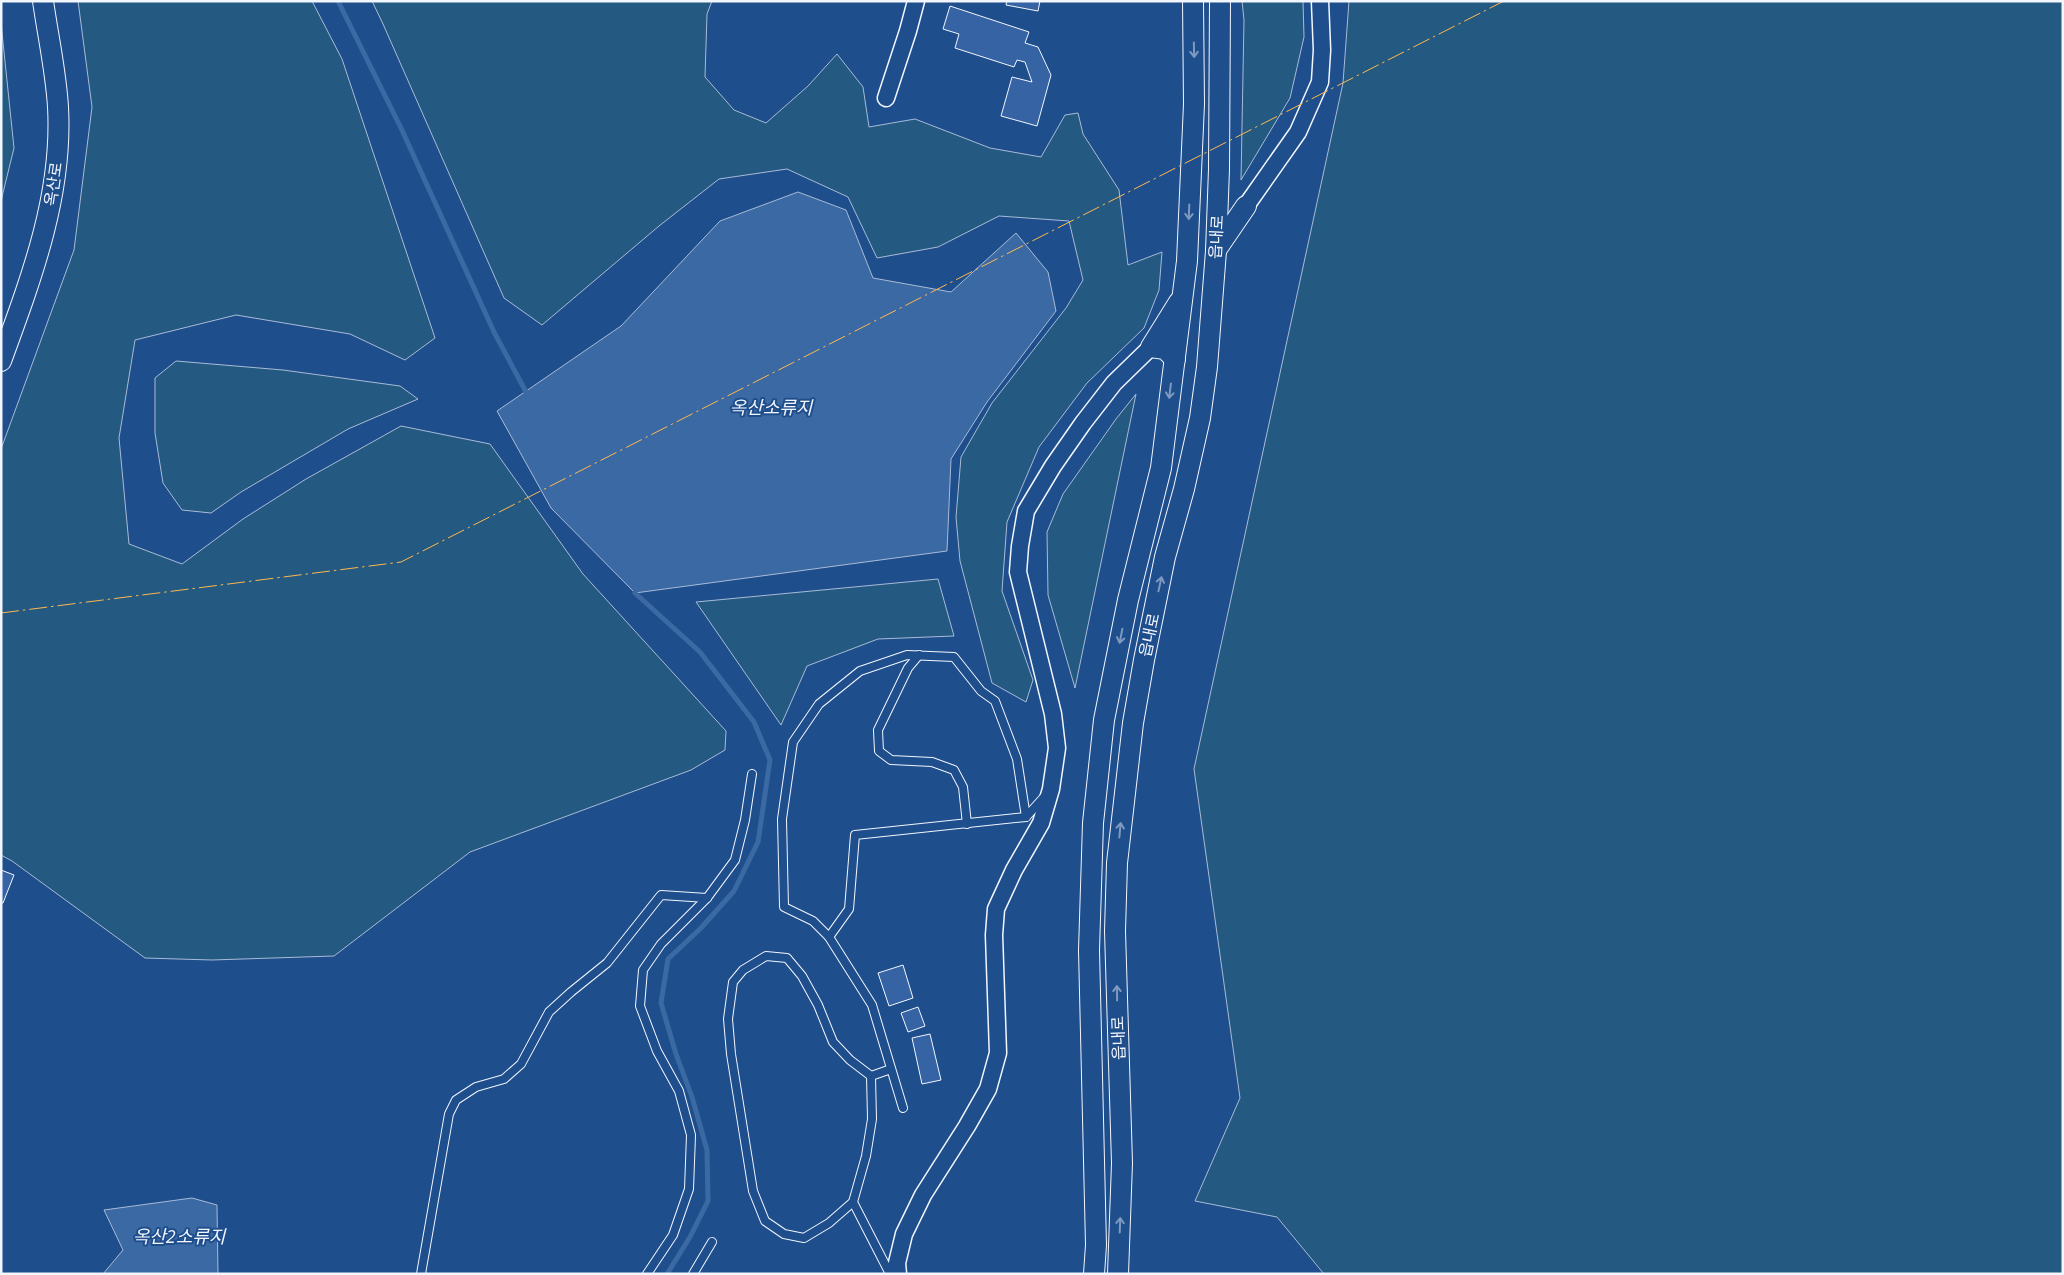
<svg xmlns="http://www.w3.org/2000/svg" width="2064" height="1275" font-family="'Open Sans','Noto Sans KR',sans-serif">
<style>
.green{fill:#245a82;stroke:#a8bbd7}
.water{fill:#3b69a3;stroke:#a8bbd7}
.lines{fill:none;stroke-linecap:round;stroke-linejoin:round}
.stream{stroke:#3b69a3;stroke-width:5}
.building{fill:#3563a3;stroke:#f2f6ff}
.service-casing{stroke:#f2f6ff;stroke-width:10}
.minor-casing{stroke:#f2f6ff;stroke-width:19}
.tertiary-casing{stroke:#f2f6ff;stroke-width:22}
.service{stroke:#1f4e8c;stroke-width:8}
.minor{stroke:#1f4e8c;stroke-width:16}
.tertiary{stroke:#1f4e8c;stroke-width:20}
.power{stroke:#ffb74d;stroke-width:1;stroke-dasharray:18 4 2.5 4;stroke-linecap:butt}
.oneway{stroke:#7e9ac0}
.labels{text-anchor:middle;stroke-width:4;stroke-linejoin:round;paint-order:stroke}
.street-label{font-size:16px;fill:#f2f6ff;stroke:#1f4e8c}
.water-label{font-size:18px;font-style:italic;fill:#f2f6ff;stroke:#1f4e8c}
</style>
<rect width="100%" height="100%" fill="#1f4e8c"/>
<g class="green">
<path d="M78,1H312L342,59L435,338L405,360L350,334L236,315L135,340L119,438L129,544L182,564L243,519L306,479L401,426L490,444L583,574L726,731L725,750L691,770L470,852L334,956L212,960L145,958L12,861L1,855V449L74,250L92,107Z"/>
<path d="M372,1H712L707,14L705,77L734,110L766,123L808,86L837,54L863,87L869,127L915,119L990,148L1041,157L1065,115L1078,113L1083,134L1119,190L1128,265L1162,252L1159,290L1144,328L1087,383L1039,447L1007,522L1002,591L1033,680L1026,702L992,683L960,561L956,517L961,457L992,403L1066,308L1083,280L1069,221L999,216L938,247L877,258L848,197L787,169L719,179L659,226L542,325L504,298L383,24Z"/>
<path d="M1242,1H1303L1304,37L1290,98L1241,180L1244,20Z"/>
<path d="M1349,1H2063V1274H1324L1277,1217L1195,1201L1240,1098L1194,769L1343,83Z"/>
<path d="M1,23L14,148L1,201Z"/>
<path d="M176,361L283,370L400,386L418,399L348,429L241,492L211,513L182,510L163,483L155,433V378Z"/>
<path d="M1136,394L1075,688L1048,595L1047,532L1063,494L1116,419Z"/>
<path d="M938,579L954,636L878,639L807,666L781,725L696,602Z"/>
</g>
<g class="water">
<path d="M798,192L846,210L873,278L951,292L1016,233L1048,272L1056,311L987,402L951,459L947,551L635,593L551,508L497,411L621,326L720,221Z"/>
<path d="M192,1198L217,1205L218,1274H103L123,1250L104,1210Z"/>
</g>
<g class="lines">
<g class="stream">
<path d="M338,1L401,128L494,332L526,392"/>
<path d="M635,593L700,652L754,722L770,760L758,842L734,891L701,928L668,959L661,1003L676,1054L692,1097L707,1150L708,1201L690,1237L667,1274"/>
</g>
</g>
<g class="building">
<path d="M1007,1H1040L1038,11L1006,5Z"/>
<path d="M950,6L1029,32L1025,43L1038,47L1051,75L1037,126L1001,116L1012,77L1032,82L1025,62L1017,60L1014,67L955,48L959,34L943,29Z"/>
<path d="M1,870L14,875L3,903H1Z"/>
<path d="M903,965L913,998L889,1006L878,973Z"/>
<path d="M918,1007L925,1026L908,1032L901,1013Z"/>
<path d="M930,1034L941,1080L922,1084L912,1038Z"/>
</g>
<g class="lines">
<g class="service-casing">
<g id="service">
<path d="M919,655L908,668L878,730L879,751L891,760L932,762L954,770L963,787L967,824"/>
<path d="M829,937L849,909L855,835L1026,817L1045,796"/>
<path d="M871,1076L872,1119L866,1156L853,1202L829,1223L804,1238L784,1234L765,1221L753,1191L731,1054L728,1019L733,982L743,970L766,956L787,958L802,976L818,1005L833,1042L850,1060L871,1076L891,1069"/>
<path d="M903,1108L872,1005L829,937L813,921L784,907L782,819L793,742L819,704L860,671L907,655L954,657L981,691L995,701L1017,759L1026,817"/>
<path d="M853,1202L890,1274"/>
<path d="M421,1274L449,1114L456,1100L476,1087L504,1079L521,1064L549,1012L571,992L607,963L661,895L707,898"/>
<path d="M647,1274L673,1235L689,1189L691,1135L679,1091L657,1051L640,1006L643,970L661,944L707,898L735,860L745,820L752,774"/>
<path d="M693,1274L712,1242"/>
</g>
</g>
<g class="minor-casing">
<g id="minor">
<path d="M886,98L908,31L916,1"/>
<path d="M1246,206L1298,132L1320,82L1322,50L1320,1"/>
<path d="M898,1274L897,1263L904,1234L923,1195L967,1126L988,1089L998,1053L994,935L996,909L1014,870L1041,823L1051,789L1057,748L1053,714L1018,572L1020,546L1026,511L1053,466L1083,423L1114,383L1151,347"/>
</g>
</g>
<g class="tertiary-casing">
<g id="tertiary">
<path d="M1216,250L1246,206"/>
<path d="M1175,359L1165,349L1151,347L1179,302"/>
<path d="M1,361C31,279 63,195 58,107C56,72 48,36 43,1"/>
<path d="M1094,1274L1096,1245L1089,950L1093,823L1104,720L1128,600L1161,468L1187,261L1194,104L1193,1"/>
<path d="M1118,1274L1122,1163L1115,931L1117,863L1133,723L1144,660L1165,557L1184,489L1200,418L1207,367L1216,251L1219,169L1220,1"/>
</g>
</g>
<use href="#service" class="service"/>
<use href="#minor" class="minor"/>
<use href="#tertiary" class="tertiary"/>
<path class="power" d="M1,613L401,562L1504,1"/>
</g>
<defs><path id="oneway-shaft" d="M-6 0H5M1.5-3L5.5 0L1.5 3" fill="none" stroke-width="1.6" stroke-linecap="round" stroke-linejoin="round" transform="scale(1.25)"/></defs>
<g class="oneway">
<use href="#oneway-shaft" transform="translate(1194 50) rotate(89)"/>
<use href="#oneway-shaft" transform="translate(1189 212) rotate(92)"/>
<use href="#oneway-shaft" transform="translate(1170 391) rotate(97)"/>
<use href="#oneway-shaft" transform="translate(1160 584) rotate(-78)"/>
<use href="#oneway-shaft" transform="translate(1121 636) rotate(101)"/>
<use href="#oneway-shaft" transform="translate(1120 830) rotate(-85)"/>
<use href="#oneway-shaft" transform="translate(1117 993) rotate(-91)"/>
<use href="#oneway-shaft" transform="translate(1120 1225) rotate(-88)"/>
</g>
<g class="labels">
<g class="street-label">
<text transform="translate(53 184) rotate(-82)" y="6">옥산로</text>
<text transform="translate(1216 237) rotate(-87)" y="6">읍내로</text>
<text transform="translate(1149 635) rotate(-78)" y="6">읍내로</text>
<text transform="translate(1118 1038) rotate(-92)" y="6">읍내로</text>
</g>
<g class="water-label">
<text x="771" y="414">옥산소류지</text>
<text x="179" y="1243">옥산2소류지</text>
</g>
</g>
<rect width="2064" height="1275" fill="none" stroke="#f2f6ff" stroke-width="5"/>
</svg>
